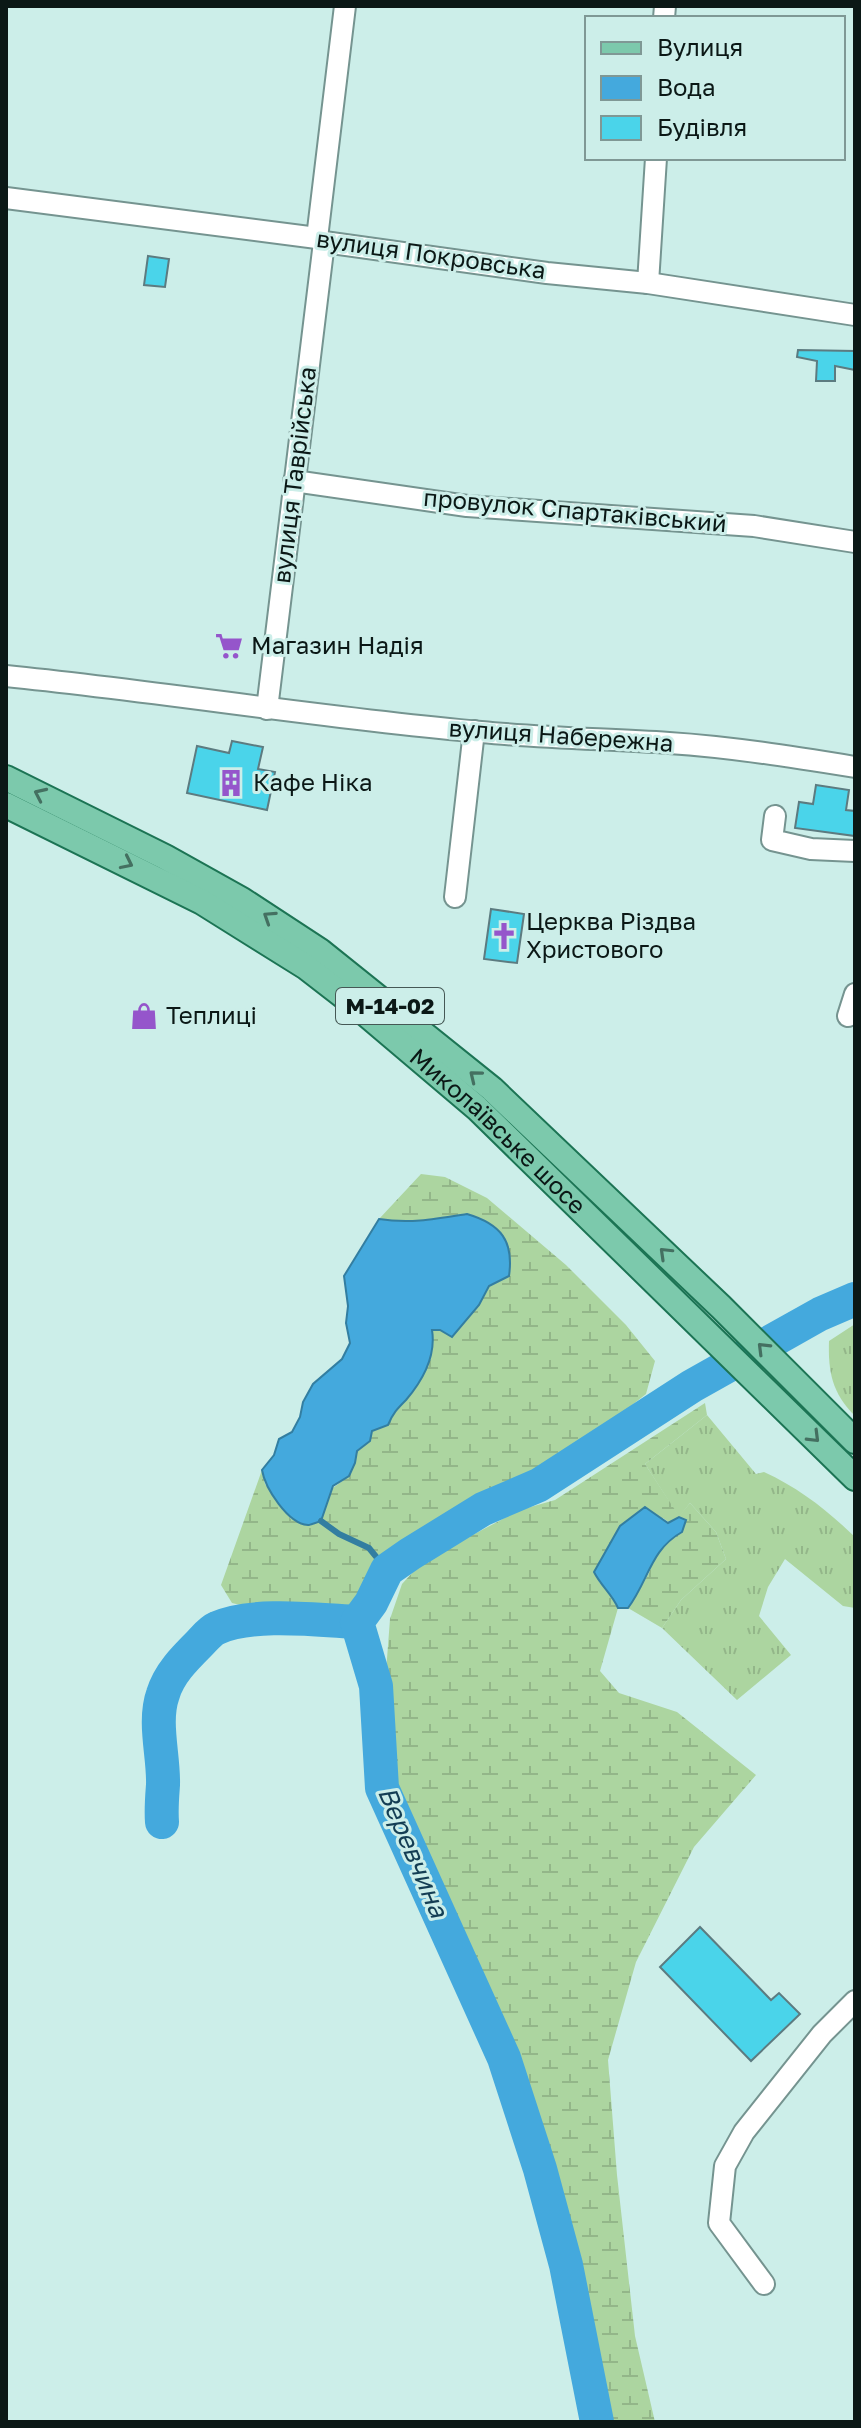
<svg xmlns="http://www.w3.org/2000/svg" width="861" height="2428" font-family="'Golos Text',sans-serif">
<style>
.grass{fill:url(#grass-tufts)}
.wetland{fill:url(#wetland-marsh)}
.water{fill:#44a9dd;stroke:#337ea1;stroke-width:2}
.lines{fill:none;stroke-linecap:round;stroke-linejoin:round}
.stream{stroke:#337ea1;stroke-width:6}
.river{stroke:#44a9dd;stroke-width:34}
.building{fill:#4ad4ea;stroke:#5c7b80;stroke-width:2}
.minor-casing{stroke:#759490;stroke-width:24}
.major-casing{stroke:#1c7454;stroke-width:28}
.minor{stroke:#fff;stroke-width:20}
.major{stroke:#7cc9ac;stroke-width:24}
.oneway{stroke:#447061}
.labels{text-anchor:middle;stroke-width:6;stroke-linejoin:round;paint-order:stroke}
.shield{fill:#cceee9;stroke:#455855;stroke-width:2}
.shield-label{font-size:22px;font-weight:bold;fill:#0b1816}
.street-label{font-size:24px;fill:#0b1816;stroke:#cceee9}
.poi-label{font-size:24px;fill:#0b1816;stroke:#cceee9;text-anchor:start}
.water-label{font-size:26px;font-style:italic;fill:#143e54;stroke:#cceee9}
</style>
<defs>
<pattern id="grass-tufts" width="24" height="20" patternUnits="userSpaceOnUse" patternTransform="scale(2)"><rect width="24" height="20" fill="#acd5a0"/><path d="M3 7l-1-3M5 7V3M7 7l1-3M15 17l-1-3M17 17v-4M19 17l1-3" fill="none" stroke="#93b689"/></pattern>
<pattern id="wetland-marsh" width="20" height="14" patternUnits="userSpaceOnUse" patternTransform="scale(2)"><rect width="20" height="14" fill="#acd5a0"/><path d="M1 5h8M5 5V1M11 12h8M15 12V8" fill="none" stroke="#93b689"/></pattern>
</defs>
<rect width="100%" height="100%" fill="#cceee9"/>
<g class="grass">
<path d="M855,1324V1416C832,1393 828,1372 829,1341Z"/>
<path d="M707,1415L756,1474L764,1472C799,1488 827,1510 855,1537V1608L843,1606L785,1559L768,1587L759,1616L791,1655L737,1700L662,1628L681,1600L726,1559L716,1532L690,1503L679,1517L645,1464Z"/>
</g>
<g class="wetland">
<path d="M421,1174L445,1177L487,1198L566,1265L626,1325L655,1361L646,1394L565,1458L425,1529L394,1549L376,1569L372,1591L361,1606L349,1611H266L232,1603L221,1585L262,1470L265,1484L291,1519L349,1476L355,1463L357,1451L370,1441L372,1431L388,1425C393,1413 398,1409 406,1399C423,1380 437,1355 432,1329L440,1330L479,1305L489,1286L467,1214C436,1219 410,1224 379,1219Z"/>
<path d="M705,1403L707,1415L645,1464L679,1516L690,1503L716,1532L726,1559L681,1600L662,1628L628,1608L649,1573L654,1557L665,1543L682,1532L663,1518L599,1582L613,1595L618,1608L600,1671L619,1693L677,1712L756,1775L694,1847L636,1962L608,2060L617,2175L635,2336L655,2422H590L557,2217L495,2055L397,1833L385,1685L390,1619L402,1584L423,1561L520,1510L555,1500Z"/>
</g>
<g class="water">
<path d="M467,1214C501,1224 514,1241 509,1276L489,1286L479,1305L452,1337L440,1330H432C436,1355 423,1380 406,1400C397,1409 393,1413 388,1425L372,1431L370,1441L357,1451L355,1463L349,1476L333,1486L321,1521C318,1522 310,1525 308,1525C288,1524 265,1488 262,1470L274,1455L279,1439L292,1432L300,1417L303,1402L313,1384L342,1359L350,1343L346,1323L348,1306L344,1276L379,1219C410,1224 436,1219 467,1214Z"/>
<path d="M645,1507L668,1523L679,1517L686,1520L682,1532C650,1550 649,1580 628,1608H618C612,1594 601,1586 594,1572L620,1526Z"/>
</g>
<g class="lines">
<path class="stream" d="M321,1521L339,1534L369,1548L387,1570"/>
<g class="river">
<path d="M162,1822C161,1809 162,1798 163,1785C164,1756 153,1722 163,1694C169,1674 184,1659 199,1644C204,1639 210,1631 217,1628C251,1612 319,1620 357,1622"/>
<path d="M597,2422L566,2265L540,2169L504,2058L382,1788L376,1686L357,1622L371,1603L387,1570L410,1554L483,1509L539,1485L692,1386L820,1314L855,1299"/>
</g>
</g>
<g class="building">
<path d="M148,256L169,259L165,287L144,285Z"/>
<path d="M798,350L855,351V370L835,366V381H816L817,361L797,357Z"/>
<path d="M232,741L263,747L258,769L275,772L267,810L187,793L197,746L229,753Z"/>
<path d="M816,785L849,790L846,810L855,811V836L795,828L799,802L813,804Z"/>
<path d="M491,909L524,914L517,963L484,959Z"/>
<path d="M700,1927L771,2000L779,1993L800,2014L751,2061L660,1967Z"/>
</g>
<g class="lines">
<g class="minor-casing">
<g id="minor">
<path d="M664,18L665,6"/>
<path d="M6,198L317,238L324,242L547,273L648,283L855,315"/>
<path d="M317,238L345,6"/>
<path d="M648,283L656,158"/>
<path d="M294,481L467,506L754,526L855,542"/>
<path d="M6,676C165,692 322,718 481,732C543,738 606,739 669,743C731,747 793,757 855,767"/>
<path d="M267,709L324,242"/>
<path d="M775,816L772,840L811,849L855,851"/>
<path d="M455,897L474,731"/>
<path d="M848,1016L855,994"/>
<path d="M764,2284L719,2223L725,2166L744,2132L822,2034L855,2001"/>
</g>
</g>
<g class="major-casing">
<g id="major">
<path d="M6,778L165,857L242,900L320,951L492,1089L721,1307L855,1441"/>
<path id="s1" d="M6,805L202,902L306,967L359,1008L477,1108L855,1478"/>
</g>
</g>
<use href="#minor" class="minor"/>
<use href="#major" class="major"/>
</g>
<defs><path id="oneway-chevron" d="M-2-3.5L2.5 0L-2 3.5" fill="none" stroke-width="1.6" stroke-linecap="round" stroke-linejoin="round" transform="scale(2)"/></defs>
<g class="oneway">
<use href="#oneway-chevron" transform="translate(40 794) rotate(-155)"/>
<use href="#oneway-chevron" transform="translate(127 863) rotate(26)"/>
<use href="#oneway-chevron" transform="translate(269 917) rotate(-147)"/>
<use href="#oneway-chevron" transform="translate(475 1076) rotate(-141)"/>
<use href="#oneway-chevron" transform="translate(665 1253) rotate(-136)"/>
<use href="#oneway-chevron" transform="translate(763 1348) rotate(-135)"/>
<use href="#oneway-chevron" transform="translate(814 1437) rotate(45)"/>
</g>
<defs>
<g id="supermarket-bare" transform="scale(2.16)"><path d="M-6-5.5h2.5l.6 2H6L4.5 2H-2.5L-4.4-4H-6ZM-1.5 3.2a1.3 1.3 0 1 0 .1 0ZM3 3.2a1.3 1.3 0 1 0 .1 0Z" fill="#9555cb" stroke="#cceee9" stroke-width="2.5" paint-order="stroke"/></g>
<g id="building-bare" transform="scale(2.16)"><path d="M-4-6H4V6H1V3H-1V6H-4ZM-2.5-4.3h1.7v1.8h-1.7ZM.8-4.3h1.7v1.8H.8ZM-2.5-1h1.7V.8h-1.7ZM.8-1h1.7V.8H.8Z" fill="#9555cb" stroke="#cceee9" stroke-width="2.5" paint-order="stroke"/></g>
<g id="church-bare" transform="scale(2.16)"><path d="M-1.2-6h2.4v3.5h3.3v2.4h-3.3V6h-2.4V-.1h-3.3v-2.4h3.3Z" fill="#9555cb" stroke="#cceee9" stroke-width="2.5" paint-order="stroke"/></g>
<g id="shop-bare" transform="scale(2.16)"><path d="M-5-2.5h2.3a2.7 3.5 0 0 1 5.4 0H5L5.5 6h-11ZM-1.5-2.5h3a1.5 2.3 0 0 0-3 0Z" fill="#9555cb" stroke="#cceee9" stroke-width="2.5" paint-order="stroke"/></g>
</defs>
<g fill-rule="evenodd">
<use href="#supermarket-bare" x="229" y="646"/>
<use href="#building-bare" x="231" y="783"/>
<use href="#church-bare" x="504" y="936"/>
<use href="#shop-bare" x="144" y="1016"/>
</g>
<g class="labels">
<rect class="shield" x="336" y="988" width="108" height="36" rx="6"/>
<g class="shield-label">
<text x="390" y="1014">М-14-02</text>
</g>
<g class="street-label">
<text transform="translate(431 255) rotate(8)" y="8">вулиця Покровська</text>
<text transform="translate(295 475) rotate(-83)" y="8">вулиця Таврійська</text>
<text transform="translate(575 511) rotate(5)" y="8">провулок Спартаківський</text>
<text transform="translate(561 736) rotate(4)" y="8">вулиця Набережна</text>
<text dy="8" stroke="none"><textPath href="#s1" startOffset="594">Миколаївське шосе</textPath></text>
</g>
<g class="poi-label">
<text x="251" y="654">Магазин Надія</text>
<text x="253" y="791">Кафе Ніка</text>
<text x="526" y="930">Церква Різдва<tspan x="526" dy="28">Христового</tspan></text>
<text x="166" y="1024">Теплиці</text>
</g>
<g class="water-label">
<text transform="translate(413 1852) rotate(67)" y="9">Веревчина</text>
</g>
</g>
<rect width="861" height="2428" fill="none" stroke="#0b1816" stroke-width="16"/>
<rect x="585" y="16" width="260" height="144" fill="#cceee9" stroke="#7f9895" stroke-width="2"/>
<rect x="601" y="42" width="40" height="12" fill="#7cc9ac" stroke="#7f9895" stroke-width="2"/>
<text x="657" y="56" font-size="24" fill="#0b1816">Вулиця</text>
<rect x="601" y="76" width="40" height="24" fill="#44a9dd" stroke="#7f9895" stroke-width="2"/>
<text x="657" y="96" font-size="24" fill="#0b1816">Вода</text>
<rect x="601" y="116" width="40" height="24" fill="#4ad4ea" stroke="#7f9895" stroke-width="2"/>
<text x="657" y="136" font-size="24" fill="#0b1816">Будівля</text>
</svg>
